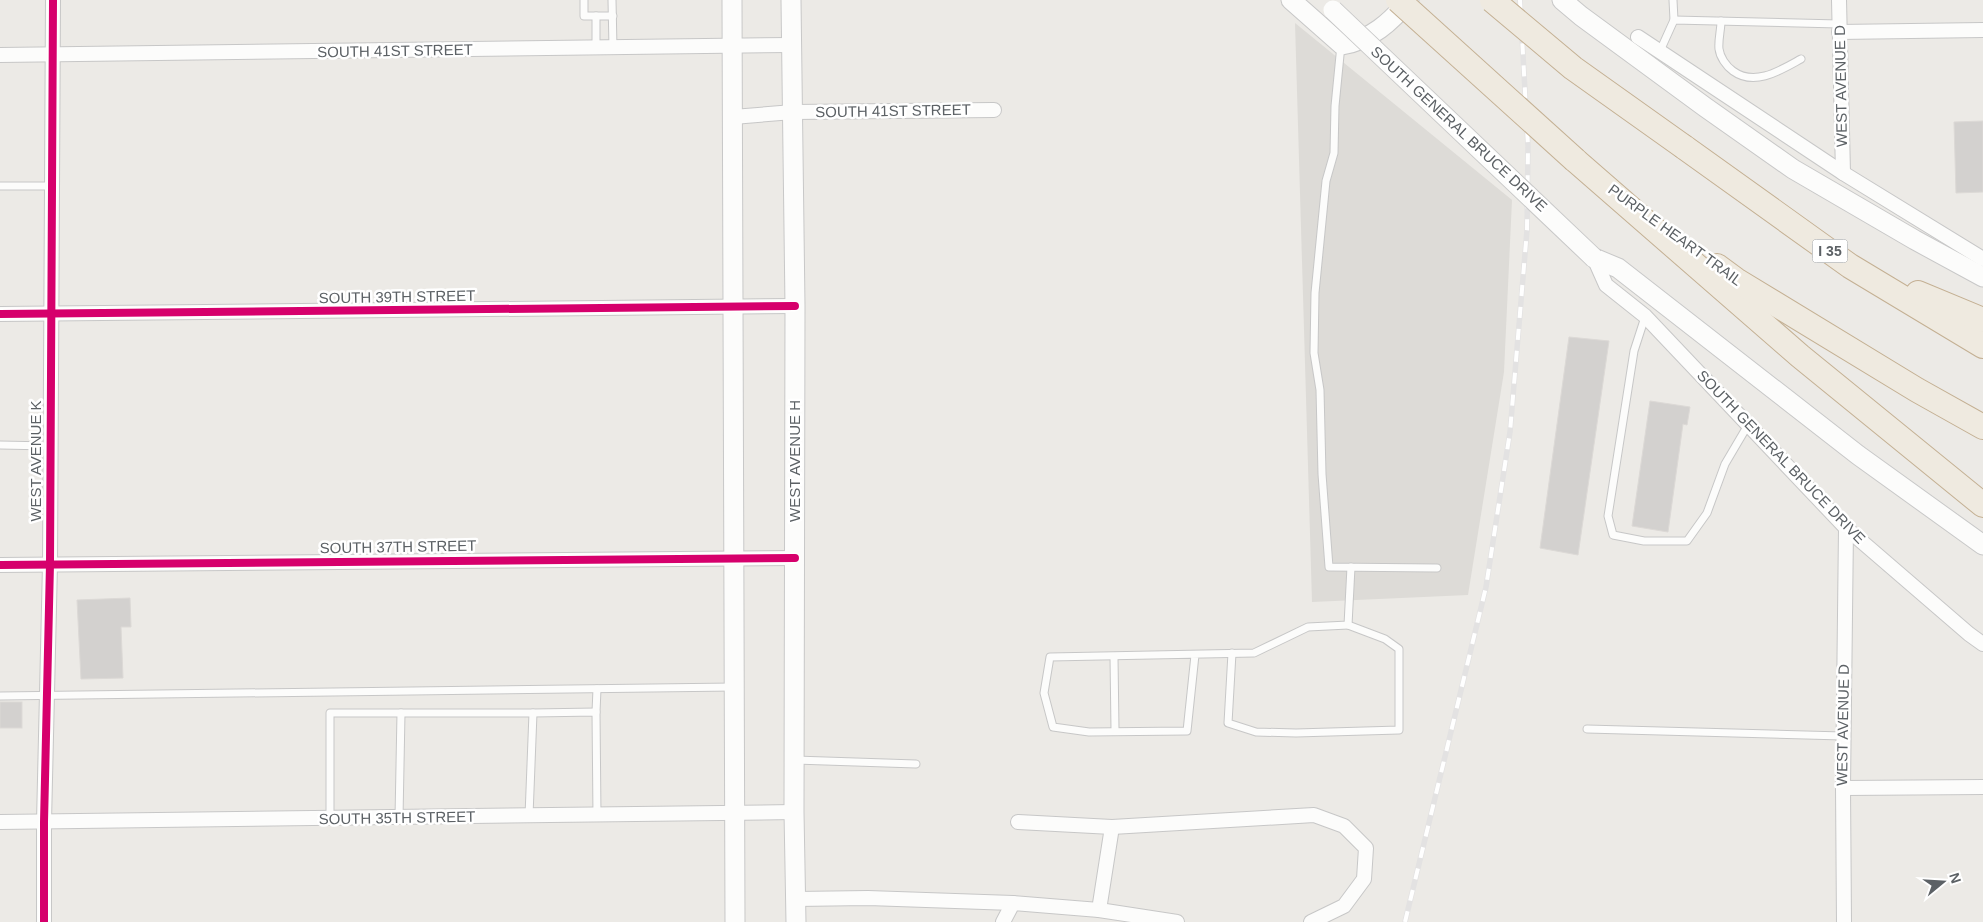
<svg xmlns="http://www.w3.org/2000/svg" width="1983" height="922" font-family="Arial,sans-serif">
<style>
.industrial{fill:#dddbd7}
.building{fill:#d3d1cf;stroke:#dcd9d6}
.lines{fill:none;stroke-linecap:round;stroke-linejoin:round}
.service-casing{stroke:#c7c7c7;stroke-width:9}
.minor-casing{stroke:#c7c7c7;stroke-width:16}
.secondary-casing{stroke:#c8c8c8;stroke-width:21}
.motorway-casing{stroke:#c4b093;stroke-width:26}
.service{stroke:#fcfcfb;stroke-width:7}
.minor{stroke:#fcfcfb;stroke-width:14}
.secondary{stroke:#fcfcfb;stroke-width:19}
.motorway{stroke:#efeae0;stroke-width:24}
.rail-casing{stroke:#e3e2e2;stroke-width:5.5}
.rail{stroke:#fff;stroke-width:4;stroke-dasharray:11;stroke-linecap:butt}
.secondary-bridge-casing{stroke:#c8c8c8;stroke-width:21;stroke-linecap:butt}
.motorway-bridge-casing{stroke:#c4b093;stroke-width:26;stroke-linecap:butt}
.secondary-bridge{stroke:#fcfcfb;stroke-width:19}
.motorway-bridge{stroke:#efeae0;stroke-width:24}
.cycleway-casing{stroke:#fff;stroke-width:11}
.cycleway{stroke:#d6006c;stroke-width:8}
.labels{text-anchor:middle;stroke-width:5;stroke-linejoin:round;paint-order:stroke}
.shield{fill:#fff;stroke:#8d9093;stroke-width:1}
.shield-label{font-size:14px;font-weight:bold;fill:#5c6165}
.street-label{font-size:15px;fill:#5c6165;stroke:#fff}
</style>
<rect width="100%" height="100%" fill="#eceae6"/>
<path class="industrial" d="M1295,23L1512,200L1504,372L1468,595L1312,602Z"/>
<g class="building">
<path d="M1983,121V192L1956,193L1954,122Z"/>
<path d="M1569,337L1609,341L1578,555L1540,548Z"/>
<path d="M1650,401L1690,407L1687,425L1683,424L1668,532L1632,526Z"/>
<path d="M130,598L131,627H121L123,678L81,679L77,600Z"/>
<rect x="0" y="702" width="22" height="26"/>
</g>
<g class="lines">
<g class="service-casing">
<g id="service">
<path d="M584,0V16H613"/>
<path d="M612,0L613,48"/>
<path d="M1673,0L1674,20"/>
<path d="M1721,21C1721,30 1718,40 1719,49C1720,57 1726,66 1733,71C1755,87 1781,70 1801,59"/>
<path d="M1341,45L1335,106L1334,153L1326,181L1315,293L1314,353L1320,390L1322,474L1329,567L1437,568"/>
<path d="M596,48V16"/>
<path d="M1660,51L1674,20L1839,24"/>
<path d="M0,186H52"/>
<path d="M1645,317L1634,351L1608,516L1613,535L1644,541H1687L1707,513L1725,464L1748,425"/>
<path d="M0,445L50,446"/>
<path d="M1232,653L1228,723L1256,732L1296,733L1399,730V649L1385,639L1348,625"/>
<path d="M1195,655L1187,731L1089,732L1053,727L1044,693L1050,657L1254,653L1308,627L1348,625L1351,567"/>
<path d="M1114,657L1115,730"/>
<path d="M0,696L734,687"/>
<path d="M596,712L597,689"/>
<path d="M1587,729L1843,736"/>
<path d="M795,760L916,764"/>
<path d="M529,816L533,713"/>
<path d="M330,818V713H533L596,712L597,816"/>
<path d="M399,818L401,713"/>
</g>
</g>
<g class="minor-casing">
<g id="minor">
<path d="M1839,0L1843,173"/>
<path d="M1839,32L1983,30"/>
<path d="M1638,37L1843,173L1983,259"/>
<path d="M0,55L790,45"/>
<path d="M733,117L793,112L994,110"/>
<path d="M1594,258L1606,285L1645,316L1846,528L1969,634L1983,644"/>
<path d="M0,314L795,306"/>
<path d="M0,565L795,558"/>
<path d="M1843,788L1983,787"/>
<path d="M0,822L794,812"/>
<path d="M1018,822L1112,827L1314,815L1344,826L1366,848L1364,879L1344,906L1311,922"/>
<path d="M796,899L868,898L1013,903"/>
<path d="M1099,910L1177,922"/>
<path d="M44,922V822L50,564L53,0"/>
<path d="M1003,922L1013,903L1099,910L1112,827"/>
<path d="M1844,922L1843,788L1846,528"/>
</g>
</g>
<g class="secondary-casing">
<g id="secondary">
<path d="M732,0L735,922"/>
<path d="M791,0L795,306L794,812L796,922"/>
<path d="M1291,0L1342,45C1371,40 1391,22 1409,0"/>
<path d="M1562,0L1581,16L1705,107L1793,169L1915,240L1983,277"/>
<path d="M1594,258L1618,268L1858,455L1983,545"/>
</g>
</g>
<g class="motorway-casing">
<g id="motorway">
<path d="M1684,147L1850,266L1983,346"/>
<path d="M1575,160L1800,356L1983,505"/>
<path d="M1717,266L1736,280L1917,390L1983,427"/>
<path d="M1918,293L1983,320"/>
</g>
</g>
<use href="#service" class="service"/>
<use href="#minor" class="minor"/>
<use href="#secondary" class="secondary"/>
<use href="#motorway" class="motorway"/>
<g class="rail-casing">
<path id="rail" d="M1405,922L1486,587L1510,432L1527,230L1528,146L1520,0"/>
</g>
<use href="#rail" class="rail"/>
<g class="secondary-bridge-casing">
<path id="secondary-bridge" d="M1333,10L1594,258"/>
</g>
<g class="motorway-bridge-casing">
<g id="motorway-bridge">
<path d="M1398,0L1575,160"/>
<path d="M1492,0L1573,68L1684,147"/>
</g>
</g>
<use href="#secondary-bridge" class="secondary-bridge"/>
<use href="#motorway-bridge" class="motorway-bridge"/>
<g class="cycleway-casing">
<g id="cycleway">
<path d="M0,314L795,306"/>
<path d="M0,565L795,558"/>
<path d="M44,922V822L50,564L53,0"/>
</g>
</g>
<use href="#cycleway" class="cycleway"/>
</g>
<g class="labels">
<rect class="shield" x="1812.5" y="239.5" width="35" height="23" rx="4"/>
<g class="shield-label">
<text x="1830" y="256">I 35</text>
</g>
<g class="street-label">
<text transform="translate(395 51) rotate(-1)" y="5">SOUTH 41ST STREET</text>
<text transform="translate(1841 86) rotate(-91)" y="5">WEST AVENUE D</text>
<text transform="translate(893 111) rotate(-1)" y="5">SOUTH 41ST STREET</text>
<text transform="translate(1459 129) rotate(43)" y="5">SOUTH GENERAL BRUCE DRIVE</text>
<text transform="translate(1675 235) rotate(36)" y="5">PURPLE HEART TRAIL</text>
<text transform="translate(397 297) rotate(-1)" y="5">SOUTH 39TH STREET</text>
<text transform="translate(1781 457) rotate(46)" y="5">SOUTH GENERAL BRUCE DRIVE</text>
<text transform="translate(36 461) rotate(-90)" y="5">WEST AVENUE K</text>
<text transform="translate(795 461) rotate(-90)" y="5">WEST AVENUE H</text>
<text transform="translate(398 547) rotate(-1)" y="5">SOUTH 37TH STREET</text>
<text transform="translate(1843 725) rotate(-89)" y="5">WEST AVENUE D</text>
<text transform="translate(397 818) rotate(-1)" y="5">SOUTH 35TH STREET</text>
</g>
</g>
<g transform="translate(1943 882) rotate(72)" stroke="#ffffff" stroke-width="4" paint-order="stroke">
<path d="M0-4L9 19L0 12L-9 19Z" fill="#5c6165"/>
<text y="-8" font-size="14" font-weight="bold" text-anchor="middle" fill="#5c6165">N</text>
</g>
</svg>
